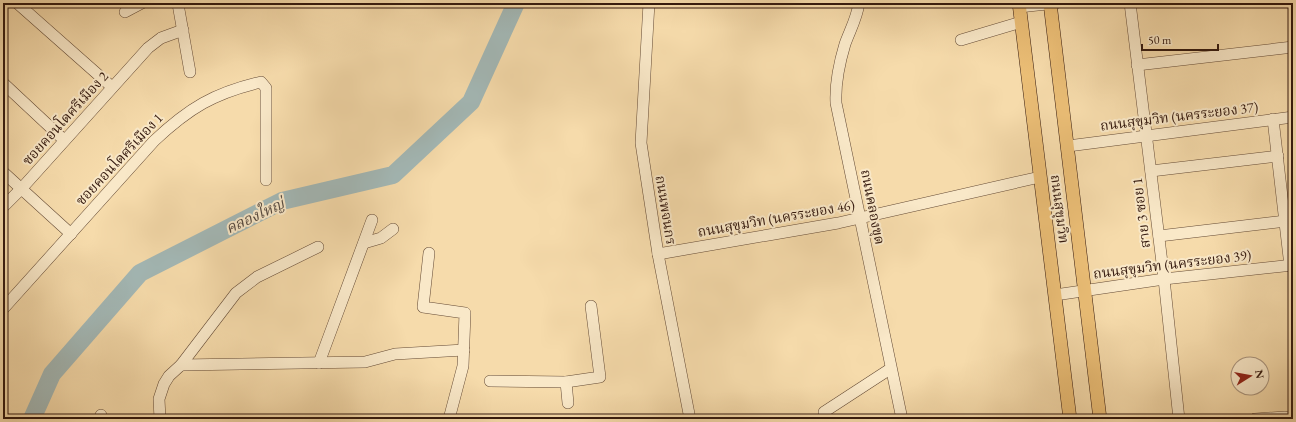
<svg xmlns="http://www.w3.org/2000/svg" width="1296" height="422" font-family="'EB Garamond','Noto Serif Thai',serif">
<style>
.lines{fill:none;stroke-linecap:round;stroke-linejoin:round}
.river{stroke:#a3b8b6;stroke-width:18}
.minor-casing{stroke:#644a35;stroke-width:12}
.major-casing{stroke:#34190e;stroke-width:14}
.minor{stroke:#f9e8c8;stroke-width:11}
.major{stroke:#ebbe76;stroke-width:13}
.labels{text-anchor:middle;stroke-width:4;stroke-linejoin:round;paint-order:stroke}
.street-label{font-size:14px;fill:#34190e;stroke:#f9e8c8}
.water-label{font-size:15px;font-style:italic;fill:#554940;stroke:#f9e8c8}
</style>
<rect width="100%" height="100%" fill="#f6dbab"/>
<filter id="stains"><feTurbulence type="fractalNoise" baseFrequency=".005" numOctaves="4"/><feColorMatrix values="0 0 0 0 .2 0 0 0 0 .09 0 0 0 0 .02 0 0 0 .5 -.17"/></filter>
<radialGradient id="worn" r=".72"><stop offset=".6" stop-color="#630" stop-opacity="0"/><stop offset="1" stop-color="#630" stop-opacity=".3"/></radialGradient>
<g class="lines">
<path class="river" d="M32,419L52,374L140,273L282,201L393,175L471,102L516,3"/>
<g class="minor-casing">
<g id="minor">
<path d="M17,3L112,87"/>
<path d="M649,3L641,143L658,254L690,419"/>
<path d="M859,3C857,18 850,30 845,44C839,64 835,83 836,103L902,419"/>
<path d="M1130,3L1164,279L1179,419"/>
<path d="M178,4L190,72"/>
<path d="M1019,7L1056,3"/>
<path d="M125,12L142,3"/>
<path d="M961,40L1021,22"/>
<path d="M1137,65L1293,47"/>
<path d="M3,83L64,140"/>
<path d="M1273,119L1290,266"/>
<path d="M1068,146L1293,117"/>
<path d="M1151,171L1278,156"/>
<path d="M3,172L71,234"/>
<path d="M3,207L22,188L148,48L161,38L183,30"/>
<path d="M1159,236L1286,221"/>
<path d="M364,243L381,238L393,229"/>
<path d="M429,253L423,307L465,313L463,366L449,419"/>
<path d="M658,254L838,223L1040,177"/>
<path d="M1055,295L1164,279L1293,265"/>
<path d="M3,309L154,141C189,108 214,93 261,82L266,88V180"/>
<path d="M319,363L372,220"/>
<path d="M181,365L365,362L395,354L464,350"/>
<path d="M490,381L566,382L600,377L591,306"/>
<path d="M566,382L568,403"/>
<path d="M824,412L890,369"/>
<path d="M99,419L101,415"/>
<path d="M160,419L159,399L164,384L169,376L181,365L236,293L257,277L318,247"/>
<path d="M1255,419L1285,417"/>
</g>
</g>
<g class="major-casing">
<g id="major">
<path d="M1019,3L1070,419"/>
<path d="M1050,3L1100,419"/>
</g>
</g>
<use href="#minor" class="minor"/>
<use href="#major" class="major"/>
</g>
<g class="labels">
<g class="street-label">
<text transform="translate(1179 116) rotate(-7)" y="5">ถนนสุขุมวิท (นครระยอง 37)</text>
<text transform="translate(65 118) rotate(-48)" y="5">ซอยคอนโดศรีเมือง 2</text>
<text transform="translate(119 159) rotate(-47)" y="5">ซอยคอนโดศรีเมือง 1</text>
<text transform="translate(873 207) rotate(79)" y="5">ถนนคลองขุด</text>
<text transform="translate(1060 209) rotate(83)" y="5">ถนนสุขุมวิท</text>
<text transform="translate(666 210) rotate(81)" y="5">ถนนพจนกร</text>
<text transform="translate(1141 213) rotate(-97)" y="5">สาย 3 ซอย 1</text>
<text transform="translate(776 218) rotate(-10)" y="5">ถนนสุขุมวิท (นครระยอง 46)</text>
<text transform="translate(1172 264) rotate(-7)" y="5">ถนนสุขุมวิท (นครระยอง 39)</text>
</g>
<g class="water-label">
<text transform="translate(255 216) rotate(-25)" y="5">คลองใหญ่</text>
</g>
</g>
<rect width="1296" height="422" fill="none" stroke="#f6dbab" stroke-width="16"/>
<rect x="4" y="4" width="1288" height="414" fill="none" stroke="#34190e" stroke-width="2"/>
<rect x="8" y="8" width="1280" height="406" fill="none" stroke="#34190e"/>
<g transform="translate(1250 376) rotate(79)"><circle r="19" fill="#f9e8c8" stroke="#aa957e"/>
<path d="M0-3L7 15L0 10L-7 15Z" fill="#8f2418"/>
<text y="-6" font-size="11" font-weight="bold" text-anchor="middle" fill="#34190e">N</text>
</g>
<path d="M1142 44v6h76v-6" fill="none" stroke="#34190e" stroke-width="2"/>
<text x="1148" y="44" font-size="12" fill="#34190e" stroke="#f9e8c8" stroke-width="3" paint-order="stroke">50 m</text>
<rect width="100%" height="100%" filter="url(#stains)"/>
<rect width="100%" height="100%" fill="url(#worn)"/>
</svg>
